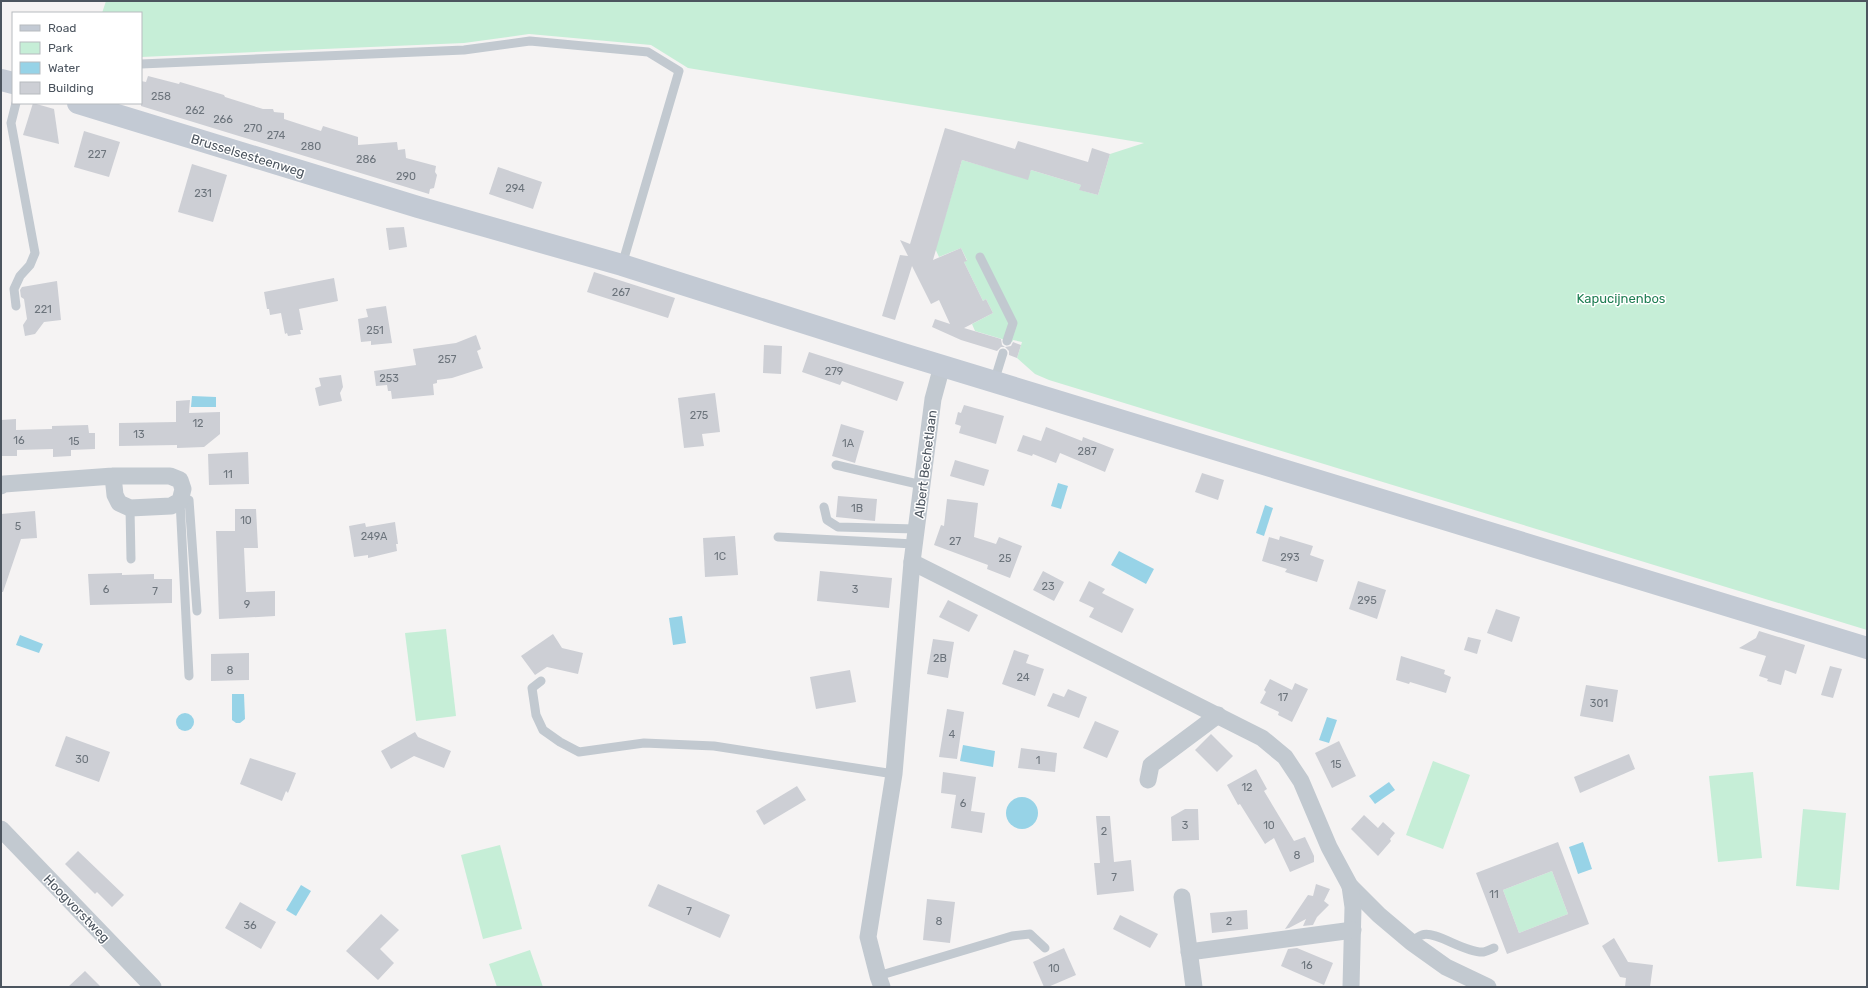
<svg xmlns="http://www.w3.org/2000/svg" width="1868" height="988" font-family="Rubik,sans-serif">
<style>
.green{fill:#c6eed7}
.water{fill:#97d3e7}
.building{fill:#cdcfd5;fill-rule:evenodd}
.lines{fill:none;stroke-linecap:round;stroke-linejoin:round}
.lane{stroke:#c2c9d0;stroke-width:9}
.street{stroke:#c2c9d0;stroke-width:17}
.secondary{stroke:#c3cad4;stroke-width:22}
.labels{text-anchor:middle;stroke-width:3;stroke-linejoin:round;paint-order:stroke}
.number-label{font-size:11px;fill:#6c747c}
.street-label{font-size:13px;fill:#4c555f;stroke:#fff}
.park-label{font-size:13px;fill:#1f7e53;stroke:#fff}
</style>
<rect width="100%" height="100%" fill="#f5f3f3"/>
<g class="green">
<path d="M106,1H1867V630L1049,380L1035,374L1017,358L1022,342L1013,340L1012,342L975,331L972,324L993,313L986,299L983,301L964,262L967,260L961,248L939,257L933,244L939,237L962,160L1027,179L1031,170L1081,185L1080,190L1098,195L1110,154L1144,143L688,68L651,45L529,34L464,43L141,57V13H102Z"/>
<path d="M446,629L456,716L416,721L405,633Z"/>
<path d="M1433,761L1470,775L1443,849L1406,835Z"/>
<path d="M1753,772L1762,858L1718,862L1709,776Z"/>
<path d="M1803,809L1846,813L1839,890L1796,886Z"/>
<path d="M500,845L522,929L483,939L461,855Z"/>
<path d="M1552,871L1568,914L1519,933L1503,890Z"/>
<path d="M530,950L543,987H497L489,964Z"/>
</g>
<g class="water">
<path d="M192,396L216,397V407H191Z"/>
<path d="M1058,483L1068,486L1061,509L1051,506Z"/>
<path d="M1265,505L1273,508L1264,536L1256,533Z"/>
<path d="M1119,551L1154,569L1146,584L1111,565Z"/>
<path d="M682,616L686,643L673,645L669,618Z"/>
<path d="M20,635L43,644L39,653L16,645Z"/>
<path d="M232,694H244L245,719L240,723H236L232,720Z"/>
<circle cx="185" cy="722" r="9"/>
<path d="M1327,717L1337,720L1329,743L1319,740Z"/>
<path d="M963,745L995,751L993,767L960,761Z"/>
<path d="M1389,782L1395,790L1375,804L1369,796Z"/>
<circle cx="1022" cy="813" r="16"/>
<path d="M1583,842L1592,869L1578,874L1569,847Z"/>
<path d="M301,885L311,891L296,916L286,910Z"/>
</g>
<g class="building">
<path d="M148,76L179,84L180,82L224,95L225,97L263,109H273L274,112L284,113V119L321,131L323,126L358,137V145L397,142L398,150L405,149L406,158L436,166L435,172L437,175L434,188L430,189L429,194L141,106V81L146,82Z"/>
<path d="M33,103L54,109L59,144L23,135Z"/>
<path d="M945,128L1015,149L1018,141L1088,162L1092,148L1110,154L1098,195L1079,190L1081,185L1031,170L1028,180L962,160L933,260L961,248L967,261L964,262L983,301L986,299L993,313L964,328L1001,339L1002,345L1005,347L1011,346L1013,342L1021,345L1017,358L1009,355V351L1005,347H1001L997,351L961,340L932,327L935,319L950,324L939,300L931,304L912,266L895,320L882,316L900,255L908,256L900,240L910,244Z"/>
<path d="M84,131L120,142L109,177L74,167Z"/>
<path d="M192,164L227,175L213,222L178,212Z"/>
<path d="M498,167L542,182L533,209L489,194Z"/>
<path d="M404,227L407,247L389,250L386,228Z"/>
<path d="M594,272L675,298L668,318L587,292Z"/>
<path d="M334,278L338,301L299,309L303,330H300L301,334L288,336L287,333L285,334L281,313L270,315L269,309H267L264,292Z"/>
<path d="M57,281L61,320L44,322L35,334L25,336L23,325L27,319L24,299L21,297L20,290L22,287Z"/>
<path d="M386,306L392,343L371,345V341L361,342L358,319L368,317L366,309Z"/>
<path d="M476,335L481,349L477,351L483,368L452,378L437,380V383L433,384L434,395L392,399L391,391H388L387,385L376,386L374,371L416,365L413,349L456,343Z"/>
<path d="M764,345L782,346L781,374L763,373Z"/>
<path d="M809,352L904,382L897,401L842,381L840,385L802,372Z"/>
<path d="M341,375L343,387L340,393L342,401L319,406L315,388L321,386L319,378Z"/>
<path d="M715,393L720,432L702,434L704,446L684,448L678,398Z"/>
<path d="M190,400L189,413L220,412V434L204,447L177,448V445L119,446V423L176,422V401Z"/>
<path d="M964,405L1004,416L996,444L959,433L961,426L955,424L958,412L961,413Z"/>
<path d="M16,419V430L52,429V426L88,425L89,433H95V449L71,450V456L53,457V449L17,450V456H1V420Z"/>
<path d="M841,424L864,431L855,463L832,456Z"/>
<path d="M1046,427L1082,441L1083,437L1114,449L1105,472L1060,453L1056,463L1033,454L1032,456L1017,451L1023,435L1041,441Z"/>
<path d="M248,452L249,484L209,485L208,454Z"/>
<path d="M955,460L989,470L984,486L950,476Z"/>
<path d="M1202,473L1224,480L1218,500L1195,492Z"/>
<path d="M838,496L877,499L875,521L836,517Z"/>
<path d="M947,499L978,503L974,537L996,544L999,537L1022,546L1010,578L987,569L988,565L934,545L941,525L944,526Z"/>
<path d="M235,509H256L258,548H244L246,592L275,591V616L219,619L216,531H235Z"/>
<path d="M35,511L37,538L21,539L3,592H1V514Z"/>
<path d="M395,522L398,544H396L397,551L368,558V555L354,557L349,526L365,523L366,527Z"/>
<path d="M735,536L738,575L705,577L703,538Z"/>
<path d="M1280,536L1313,546L1310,555L1324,560L1317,582L1285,572L1287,569L1262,561L1269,537L1279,540Z"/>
<path d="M820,571L892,578L889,608L817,601Z"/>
<path d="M1043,571L1064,582L1054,601L1033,590Z"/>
<path d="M122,573V575L154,574V579H172V603L90,605L88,574Z"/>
<path d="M1089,581L1105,589L1102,593L1134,609L1122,633L1089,617L1094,608L1079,601Z"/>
<path d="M1358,581L1386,590L1377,619L1349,609Z"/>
<path d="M948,600L978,615L969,632L939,617Z"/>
<path d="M1496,609L1520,617L1512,642L1487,633Z"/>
<path d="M1759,631L1805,645L1796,674L1785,670L1781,685L1767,681L1768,679L1759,676L1766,656L1739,648L1756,638Z"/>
<path d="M553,634L562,648L583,653L578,674L547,667L535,675L521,656Z"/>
<path d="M1468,637L1481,640L1477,654L1464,650Z"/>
<path d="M933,639L954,642L948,678L927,674Z"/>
<path d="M1014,650L1029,655L1026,663L1044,669L1035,696L1002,684Z"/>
<path d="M249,653V680L211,681V654Z"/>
<path d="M1401,656L1445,670L1444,674L1451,677L1446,693L1410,682L1409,684L1396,680Z"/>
<path d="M1830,666L1842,669L1833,698L1821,695Z"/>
<path d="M850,670L856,702L816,709L810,677Z"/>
<path d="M1270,679L1292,690L1295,683L1308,689L1292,722L1278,715L1279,712L1260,703L1266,692L1264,690Z"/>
<path d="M1586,685L1618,690L1613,722L1580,716Z"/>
<path d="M1068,689L1087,697L1079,718L1047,706L1053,693L1064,697Z"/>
<path d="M947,709L964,712L957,759L939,757Z"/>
<path d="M1095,721L1119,731L1107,758L1083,748Z"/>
<path d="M415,732L418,737L451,751L444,768L414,756L391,769L381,751Z"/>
<path d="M1211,734L1233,756L1217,772L1195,750Z"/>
<path d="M66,736L110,752L99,782L55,766Z"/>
<path d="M1339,741L1356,776L1332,788L1315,753Z"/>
<path d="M1021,748L1057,753L1055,772L1018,768Z"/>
<path d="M1629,754L1635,769L1580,793L1574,777Z"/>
<path d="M250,758L296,773L288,793L286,791L282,801L240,784Z"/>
<path d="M1256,769L1267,789L1264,791L1294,841L1305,837L1314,856V862L1290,872L1274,838L1265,844L1240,804L1238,805L1227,785Z"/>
<path d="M943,772L976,777L971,811L985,813L982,833L951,828L956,795L941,793Z"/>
<path d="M797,786L806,800L764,825L756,811Z"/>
<path d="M1185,809H1198L1199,840L1172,841L1171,817Z"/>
<path d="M1364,815L1378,828L1383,822L1395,833L1390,839L1391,841L1378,856L1351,829Z"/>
<path d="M1096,816H1110L1114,862L1131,860L1134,891L1097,895L1094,863H1100Z"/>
<path d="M1558,842L1589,924L1507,954L1476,873ZM1552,871L1568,914L1519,933L1503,890Z"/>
<path d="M78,851L124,895L112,907L97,892L95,894L65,864Z"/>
<path d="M658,884L730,915L720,938L648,906Z"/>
<path d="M1316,884L1330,889L1324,901L1329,905L1317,917L1313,925L1303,926L1306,919L1289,928L1285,929L1308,895L1313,896Z"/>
<path d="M927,899L955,902L950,943L923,940Z"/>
<path d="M240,902L276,922L261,949L225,928Z"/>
<path d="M1247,910L1248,929L1212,933L1210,913Z"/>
<path d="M381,914L399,930L380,949L394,963L378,980L346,951Z"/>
<path d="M1120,915L1158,934L1150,948L1113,929Z"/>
<path d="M1614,938L1628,962L1653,965L1650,987H1625L1626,978L1620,977L1602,946Z"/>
<path d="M1064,948L1076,975L1048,987H1044L1033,962Z"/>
<path d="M1297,948L1333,963L1324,985L1281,966L1288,949Z"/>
<path d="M85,971L101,987H68Z"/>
</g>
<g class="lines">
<g class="lane">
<path d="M141,64L464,50L530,41L648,52L679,71L622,265"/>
<path d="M16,103L11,123L35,253L30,265L20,276L14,289L16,306"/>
<path d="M980,257L1013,323L1007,341"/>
<path d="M994,382L1003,353"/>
<path d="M836,465L922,485"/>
<path d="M824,507L827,520L838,527L916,529"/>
<path d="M130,508L131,559"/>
<path d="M778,537L914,544"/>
<path d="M189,676L180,501L189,500L197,611"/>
<path d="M541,681L532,688L536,715L543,730L560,742L579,752L644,743L714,746L894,774"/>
<path d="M1411,942C1414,940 1418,936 1422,935C1435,930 1463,952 1482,952C1486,952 1491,949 1494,948"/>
<path d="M878,976L1012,936L1030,934L1045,948"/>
</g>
<g class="street">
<path d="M1,486L4,484L113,476H170L180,480L183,489L180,501L171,506L130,508L119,503L115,495L113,476"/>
<path d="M912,562L1262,738L1285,757L1301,781L1329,847L1350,886L1379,915L1411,942L1446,967L1488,987"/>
<path d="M1148,780L1151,765L1218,715"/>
<path d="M1,829L153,987"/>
<path d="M1350,886L1353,907L1351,987"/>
<path d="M1182,897L1194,987"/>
<path d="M1189,952L1353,930"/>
<path d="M882,987L878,976L868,937L894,774L912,562L933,399L942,366"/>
</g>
<g class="secondary">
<path d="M1,80L13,83"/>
<path d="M78,103L418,207L622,265L903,354L1867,648"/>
</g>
</g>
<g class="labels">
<g class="number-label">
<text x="161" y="100">258</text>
<text x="195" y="114">262</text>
<text x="223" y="123">266</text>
<text x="253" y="132">270</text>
<text x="276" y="139">274</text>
<text x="311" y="150">280</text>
<text x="97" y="158">227</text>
<text x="366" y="163">286</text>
<text x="406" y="180">290</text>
<text x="515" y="192">294</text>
<text x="203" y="197">231</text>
<text x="621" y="296">267</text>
<text x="43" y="313">221</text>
<text x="375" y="334">251</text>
<text x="447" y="363">257</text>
<text x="834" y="375">279</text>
<text x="389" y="382">253</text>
<text x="699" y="419">275</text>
<text x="198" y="427">12</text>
<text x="139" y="438">13</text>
<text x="19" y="444">16</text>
<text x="74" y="445">15</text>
<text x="848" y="447">1A</text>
<text x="1087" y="455">287</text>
<text x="228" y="478">11</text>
<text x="857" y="512">1B</text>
<text x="246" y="524">10</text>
<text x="18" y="530">5</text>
<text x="374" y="540">249A</text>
<text x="955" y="545">27</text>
<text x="720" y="560">1C</text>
<text x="1290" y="561">293</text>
<text x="1005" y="562">25</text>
<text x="1048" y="590">23</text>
<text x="106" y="593">6</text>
<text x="855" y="593">3</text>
<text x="155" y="595">7</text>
<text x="1367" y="604">295</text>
<text x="247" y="608">9</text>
<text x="940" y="662">2B</text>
<text x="230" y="674">8</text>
<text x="1023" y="681">24</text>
<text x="1283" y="701">17</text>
<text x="1599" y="707">301</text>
<text x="952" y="738">4</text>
<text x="82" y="763">30</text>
<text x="1038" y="764">1</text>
<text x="1336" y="768">15</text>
<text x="1247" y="791">12</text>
<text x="963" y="807">6</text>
<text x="1185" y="829">3</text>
<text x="1269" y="829">10</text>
<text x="1104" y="835">2</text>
<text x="1297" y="859">8</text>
<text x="1114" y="881">7</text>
<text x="1494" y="898">11</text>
<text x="689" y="915">7</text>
<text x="939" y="925">8</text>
<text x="1229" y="925">2</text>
<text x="250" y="929">36</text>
<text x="1307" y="969">16</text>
<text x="1054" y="972">10</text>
</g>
<g class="street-label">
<text transform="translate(248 155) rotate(17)" y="5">Brusselsesteenweg</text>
<text transform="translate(925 464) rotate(-83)" y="5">Albert Bechetlaan</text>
<text transform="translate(77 908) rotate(46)" y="5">Hoogvorstweg</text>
</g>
<g class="park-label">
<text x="1621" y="303">Kapucijnenbos</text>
</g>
</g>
<rect width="1868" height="988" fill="none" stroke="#4c555f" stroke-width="4"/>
<rect x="12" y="12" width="130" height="92" fill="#ffffff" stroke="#b7bbbf"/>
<rect x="20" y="25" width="20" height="6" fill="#c3cad4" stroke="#b7bbbf"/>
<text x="48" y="32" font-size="12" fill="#4c555f">Road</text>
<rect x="20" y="42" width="20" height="12" fill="#c6eed7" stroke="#b7bbbf"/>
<text x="48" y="52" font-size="12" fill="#4c555f">Park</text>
<rect x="20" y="62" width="20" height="12" fill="#97d3e7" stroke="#b7bbbf"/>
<text x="48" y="72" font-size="12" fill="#4c555f">Water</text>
<rect x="20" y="82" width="20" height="12" fill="#cdcfd5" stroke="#b7bbbf"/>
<text x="48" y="92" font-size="12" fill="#4c555f">Building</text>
</svg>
